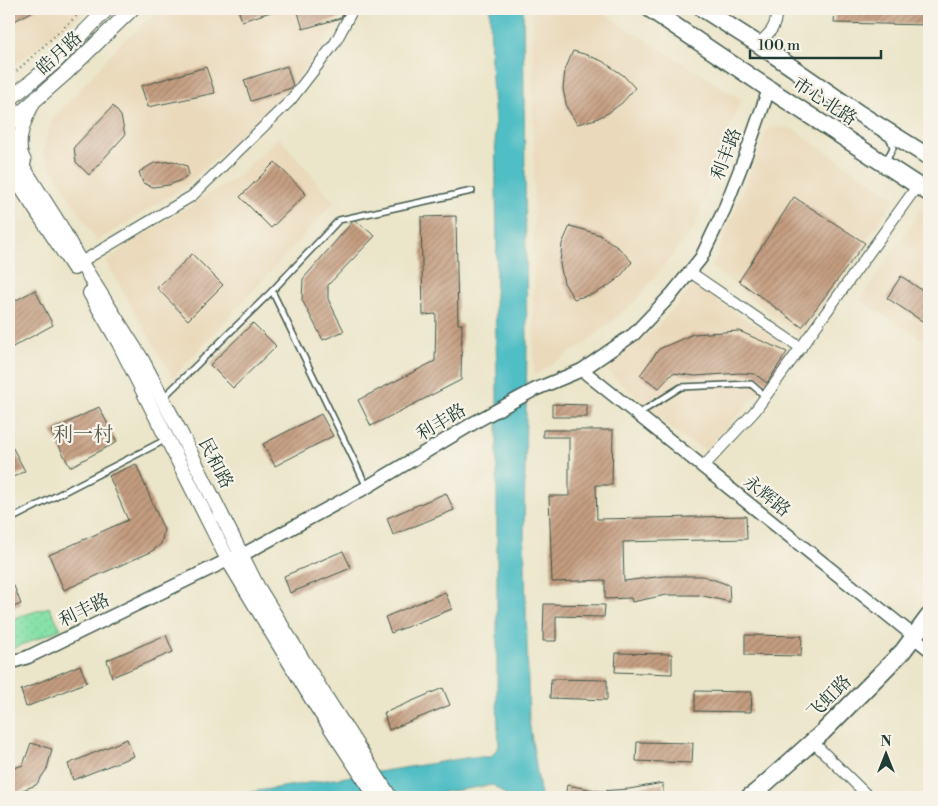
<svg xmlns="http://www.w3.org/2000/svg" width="938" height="806" font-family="'Libre Bodoni','Noto Serif SC',serif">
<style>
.built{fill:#ead9ba}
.grass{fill:url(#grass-dots);stroke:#538f6e}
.water{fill:#4fbec5;stroke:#377e7c}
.building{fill:url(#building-hatch)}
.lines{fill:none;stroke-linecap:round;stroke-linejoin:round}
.service-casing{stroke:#3e564a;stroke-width:8}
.minor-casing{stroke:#3e564a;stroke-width:12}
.tertiary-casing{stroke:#3e564a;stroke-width:15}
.secondary-casing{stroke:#3e564a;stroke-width:16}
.primary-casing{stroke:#3e564a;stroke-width:19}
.path{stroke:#3e564a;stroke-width:2;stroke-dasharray:1 4;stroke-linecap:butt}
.service{stroke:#fff;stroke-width:5}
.minor{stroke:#fff;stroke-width:10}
.tertiary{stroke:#fff;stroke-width:12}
.secondary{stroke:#fff;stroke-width:14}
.primary{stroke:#fff;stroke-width:16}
.labels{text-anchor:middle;stroke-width:4.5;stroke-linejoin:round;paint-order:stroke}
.street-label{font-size:18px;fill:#1f3d34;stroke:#f7f3e8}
.quarter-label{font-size:20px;fill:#595f4f;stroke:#f7f3e8}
</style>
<defs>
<pattern id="grass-dots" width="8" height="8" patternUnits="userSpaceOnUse" patternTransform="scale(1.25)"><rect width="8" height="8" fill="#87e1a7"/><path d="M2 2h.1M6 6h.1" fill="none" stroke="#74c290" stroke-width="1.8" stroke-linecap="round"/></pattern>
<pattern id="building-hatch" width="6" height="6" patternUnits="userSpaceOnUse" patternTransform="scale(1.25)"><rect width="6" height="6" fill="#c59d80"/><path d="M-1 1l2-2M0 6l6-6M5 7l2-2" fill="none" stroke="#9f816a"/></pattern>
</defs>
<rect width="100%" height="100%" fill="#f7f3e8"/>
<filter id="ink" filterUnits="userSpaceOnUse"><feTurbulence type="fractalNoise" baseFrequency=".02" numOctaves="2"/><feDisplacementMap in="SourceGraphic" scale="10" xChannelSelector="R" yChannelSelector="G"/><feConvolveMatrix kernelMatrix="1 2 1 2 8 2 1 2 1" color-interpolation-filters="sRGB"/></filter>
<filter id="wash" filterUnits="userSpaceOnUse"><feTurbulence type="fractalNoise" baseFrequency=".0096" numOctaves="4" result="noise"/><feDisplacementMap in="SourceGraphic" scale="20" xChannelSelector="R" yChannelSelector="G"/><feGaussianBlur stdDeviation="1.12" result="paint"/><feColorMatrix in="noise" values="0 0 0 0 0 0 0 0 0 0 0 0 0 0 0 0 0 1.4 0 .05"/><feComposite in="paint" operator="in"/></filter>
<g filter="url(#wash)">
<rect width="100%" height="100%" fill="#ebe5c9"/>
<g class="built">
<path d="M9,9H89L12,66H9Z"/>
<path d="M160,9H343L326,42L281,97L183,188L97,241L42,153L51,122L121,43Z"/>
<path d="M533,9H596L741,99L693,230L635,301L586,343L534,375Z"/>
<path d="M780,127L793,129L895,198L801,337L712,267L768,128Z"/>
<path d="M279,137L334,202L173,378L106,262L127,245L238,176Z"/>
<path d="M921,209L929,214V344L860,300Z"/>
<path d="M694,285L793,350L758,393L705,450L681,437L644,404L608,371L617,360L658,326Z"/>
</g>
<path class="grass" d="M49,607L61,629L9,650V620Z"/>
<path class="water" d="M490,9H523L527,346L524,531L529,721L541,797H506L505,794L493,785L410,797H220L472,757H491L499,746L497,702V375L495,298L497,245L495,123L491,64Z"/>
<g id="blocks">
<g class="building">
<path d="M9,9H37L9,24Z"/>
<path d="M238,9H277V10L242,21Z"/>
<path d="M297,9H343L344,11L341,18L303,29Z"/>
<path d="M835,9H929V25L834,23Z"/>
<path d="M573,51L584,54L602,61L623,75L635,88L622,103L608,113L596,119L577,124L567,108L563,89L565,70Z"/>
<path d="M287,66L293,86L291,88L251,101L244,80Z"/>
<path d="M206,67L215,93L148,107L141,86Z"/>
<path d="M113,106L121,116L125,135L89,175L76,162L74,147Z"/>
<path d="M173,161L187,166L189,175L184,179L169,185L153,187L143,183L139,172L154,163Z"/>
<path d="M275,162L306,194L271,228L240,197Z"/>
<path d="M794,197L865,243L802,327L739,281Z"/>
<path d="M456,216L458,324H462L461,380L371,426L358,400L435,361L436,314L423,315L421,217Z"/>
<path d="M353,221H356L375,236L328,285V299L344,331L323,340L302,300L303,279Z"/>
<path d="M570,226L581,229L600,235L620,249L632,262L619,278L605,288L593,294L574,299L564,283L560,264L562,244Z"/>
<path d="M192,254L223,285L188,320L157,288Z"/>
<path d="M901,276L929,295V310L922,321L887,298Z"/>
<path d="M35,290L53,325L9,349V304Z"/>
<path d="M253,323L276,346L233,388L210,365Z"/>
<path d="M739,331L787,352L767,383L755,374L741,373L695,376L673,373L659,388L640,375L659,349L693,334Z"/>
<path d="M552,404L587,405V417H552Z"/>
<path d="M99,407L117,442L70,467L51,431Z"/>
<path d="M321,414L333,436L275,466L263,444Z"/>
<path d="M543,430H613L612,485H596L597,519L746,516L747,539L623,542L624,581L665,576H703L729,585L730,602L699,595H666L632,602L631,598L605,599V580L552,582L549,496H569V437H543Z"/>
<path d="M9,441L25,471L9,479Z"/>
<path d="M136,464L164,530L161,544L151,552L64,590L49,555L128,520L109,476Z"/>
<path d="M446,493L454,510L393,535L387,518Z"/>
<path d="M343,551L351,568L290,593L284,576Z"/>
<path d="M14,586L21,604L9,609V588Z"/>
<path d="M445,592L452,609L391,633L385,617Z"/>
<path d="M544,604L605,605L604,617L556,616V641H543Z"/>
<path d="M166,635L173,652L112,677L107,660Z"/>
<path d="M745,635L802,636L801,656L745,655Z"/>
<path d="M616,653L672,654V674L615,672Z"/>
<path d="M80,665L87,682L26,707L21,690Z"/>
<path d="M551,679L607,680V700L550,698Z"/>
<path d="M443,688L450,705L389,730L384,713Z"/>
<path d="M695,691L752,692L751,712L695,711Z"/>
<path d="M127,739L134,756L73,780L68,764Z"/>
<path d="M637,742L693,743L692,763L636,761Z"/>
<path d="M31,743L52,749L47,769L36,785L12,794L9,787V770L23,765Z"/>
<path d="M663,783V797H565L567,785L600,791L629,789Z"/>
</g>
</g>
</g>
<g filter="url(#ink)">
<use href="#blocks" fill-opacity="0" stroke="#3e564a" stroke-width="1"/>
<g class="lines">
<g class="service-casing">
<g id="service">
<path d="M882,157H888L893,148L890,138"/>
<path d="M164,397L272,291"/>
<path d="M638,414L681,387L751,384L765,396"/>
<path d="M366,485L272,291L339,220L472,191"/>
<path d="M9,520L167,439"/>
</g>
</g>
<g class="minor-casing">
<g id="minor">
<path d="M758,44C771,32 777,27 776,9"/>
<path d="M81,262L192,196L290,101L335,43L353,9"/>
<path d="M690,272L801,348"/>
<path d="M703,467L755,411L918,185"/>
<path d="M818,747L869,797"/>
</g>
</g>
<g class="tertiary-casing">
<g id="tertiary">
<path d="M582,370L914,636L920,642L929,649"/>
<path d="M9,663L28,657L228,560L242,555L367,487L477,421L534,390L582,370L634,334L672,294L701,258L724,210L746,154L769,89"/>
</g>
</g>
<g class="secondary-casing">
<g id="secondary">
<path d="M9,100L55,62L107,9"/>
<path d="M9,123L66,73L132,9"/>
<path d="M9,145L61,227L76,255L142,360L179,430L257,586L323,693L390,797"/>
<path d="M24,161C22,157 20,153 20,149C18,134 25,118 32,105"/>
<path d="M9,169L74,268"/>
<path d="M90,293L119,343L228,560L313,701L376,797"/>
</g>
</g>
<g class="primary-casing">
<g id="primary">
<path d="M650,9L769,89L929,193"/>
<path d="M703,9L758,44L860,114L929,157"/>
<path d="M749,797L756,792L823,732L903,651L929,616"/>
</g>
</g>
<path class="path" d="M9,77H10L84,9"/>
<use href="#service" class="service"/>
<use href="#minor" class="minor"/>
<use href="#tertiary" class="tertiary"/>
<use href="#secondary" class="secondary"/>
<use href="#primary" class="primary"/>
</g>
</g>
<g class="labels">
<g class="street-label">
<text transform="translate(59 53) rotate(-43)" y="6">皓月路</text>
<text transform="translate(825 101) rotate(33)" y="6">市心北路</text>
<text transform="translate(726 154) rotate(-69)" y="6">利丰路</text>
<text transform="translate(441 422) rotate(-31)" y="6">利丰路</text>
<text transform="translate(216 463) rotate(63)" y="6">民和路</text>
<text transform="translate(767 496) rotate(39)" y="6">永辉路</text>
<text transform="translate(84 610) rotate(-26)" y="6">利丰路</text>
<text transform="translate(829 697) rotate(-45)" y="6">飞虹路</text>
</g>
<g class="quarter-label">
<text x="83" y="441">利一村</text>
</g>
</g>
<rect width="938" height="806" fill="none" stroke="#f7f3e8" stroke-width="30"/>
<g transform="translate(886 754)" stroke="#f7f3e8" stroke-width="4" paint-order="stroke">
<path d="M0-4L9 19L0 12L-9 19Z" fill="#1f3d34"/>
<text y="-8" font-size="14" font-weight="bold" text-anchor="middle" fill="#1f3d34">N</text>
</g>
<path d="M750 50v8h131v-8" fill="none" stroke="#1f3d34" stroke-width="2.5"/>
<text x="758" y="50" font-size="15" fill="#1f3d34" stroke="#f7f3e8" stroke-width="4" paint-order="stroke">100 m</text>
</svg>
